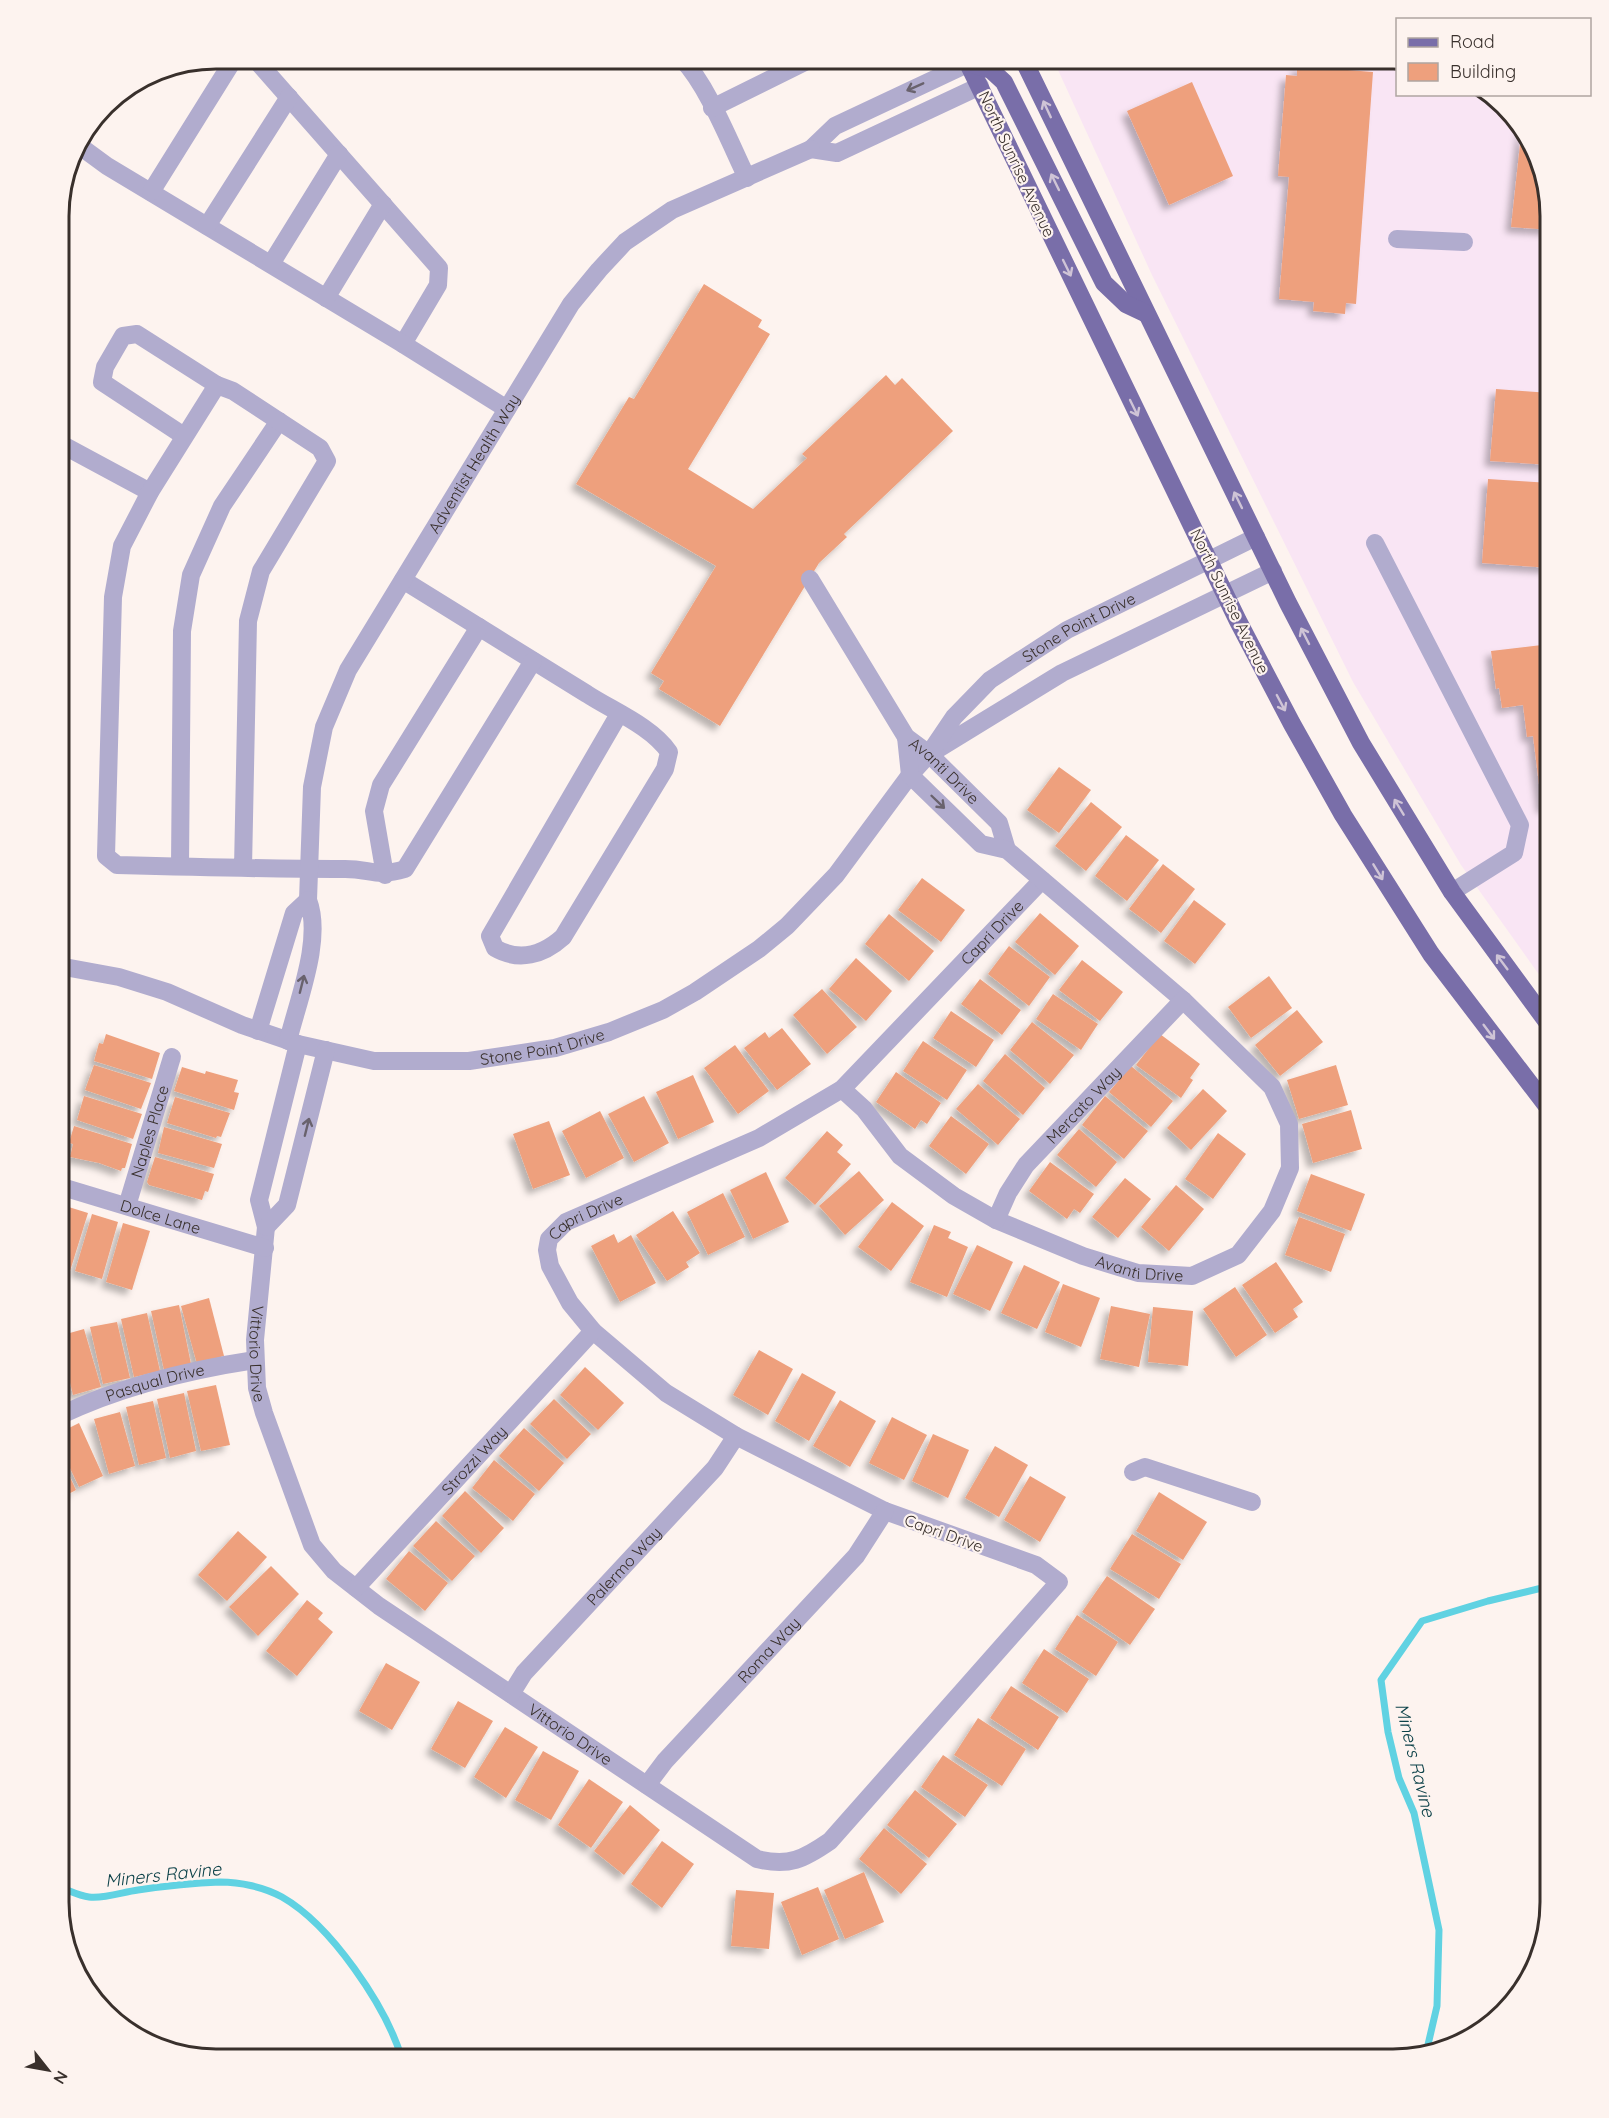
<svg xmlns="http://www.w3.org/2000/svg" width="1609" height="2118" font-family="Quicksand,sans-serif">
<style>
.commercial{fill:#f9e5f4}
.lines{fill:none;stroke-linecap:round;stroke-linejoin:round}
.stream{stroke:#60d2e2;stroke-width:7}
.building{fill:#eea07d;filter:url(#shadow)}
.minor{stroke:#b1acce;stroke-width:18}
.major{stroke:#796ea9;stroke-width:18}
.oneway{stroke:#69626d}
.oneway2{stroke:#cfc4d6}
.labels{text-anchor:middle;stroke-width:4.5;stroke-linejoin:round;paint-order:stroke}
.street-label{font-size:16px;fill:#39302c;stroke:#fdf3ef}
.water-label{font-size:18px;font-style:italic;fill:#0d4249;stroke:#fdf3ef}
.rim{fill:none;stroke:#39302c;stroke-width:3}
</style>
<defs>
<filter id="shadow"><feDropShadow dx="-5.5" dy="5.5" stdDeviation="3" flood-color="#0004"/></filter>
</defs>
<rect width="100%" height="100%" fill="#fdf3ef"/>
<path class="commercial" d="M1053,59H1397L1398,94L1487,95L1524,129L1550,216V990L1461,865L1353,682L1152,275Z"/>
<g class="lines">
<g class="stream">
<path d="M59,1887C68,1890 79,1896 89,1897C104,1899 123,1892 138,1890C165,1886 193,1883 220,1882C240,1882 264,1887 282,1897C331,1925 386,2006 402,2059"/>
<path d="M1427,2049L1437,2006L1439,1930L1414,1813L1399,1778L1388,1732L1381,1680L1422,1621L1488,1601L1550,1586"/>
</g>
</g>
<g class="building">
<path d="M1297,66L1373,72L1356,304L1346,303L1345,314L1313,311L1314,302L1279,299L1289,177L1278,176L1286,75L1297,76Z"/>
<path d="M1192,82L1233,176L1169,205L1127,111Z"/>
<path d="M1522,126L1550,216V230L1511,227Z"/>
<path d="M704,284L762,320L758,327L770,334L688,469L753,509L807,458L802,454L886,375L895,385L902,378L953,431L844,534L847,537L819,563L720,726L659,689L664,681L651,673L716,566L576,484L629,397L634,399Z"/>
<path d="M1496,389L1550,393V465L1490,461Z"/>
<path d="M1488,479L1550,483V568L1482,563Z"/>
<path d="M1550,644V807L1542,808L1533,736L1527,737L1523,705L1502,708L1499,688L1496,689L1491,651Z"/>
<path d="M1059,767L1091,790L1059,833L1027,810Z"/>
<path d="M1091,802L1122,827L1086,871L1055,846Z"/>
<path d="M1126,835L1159,860L1127,901L1095,876Z"/>
<path d="M1163,864L1195,889L1161,933L1129,909Z"/>
<path d="M922,878L965,910L941,942L898,910Z"/>
<path d="M1194,900L1226,924L1195,964L1164,941Z"/>
<path d="M1040,913L1079,946L1055,975L1015,942Z"/>
<path d="M889,914L934,951L909,981L865,944Z"/>
<path d="M1009,946L1050,977L1029,1006L988,974Z"/>
<path d="M856,958L892,991L866,1021L829,989Z"/>
<path d="M1082,960L1123,992L1100,1021L1059,990Z"/>
<path d="M1269,976L1292,1008L1251,1038L1228,1007Z"/>
<path d="M980,979L1021,1010L1002,1035L961,1004Z"/>
<path d="M822,989L857,1027L827,1054L793,1015Z"/>
<path d="M1053,994L1098,1024L1081,1050L1036,1019Z"/>
<path d="M1297,1010L1323,1042L1280,1076L1255,1045Z"/>
<path d="M951,1011L994,1040L976,1067L933,1038Z"/>
<path d="M1032,1022L1074,1055L1050,1084L1010,1050Z"/>
<path d="M782,1028L811,1064L777,1090L744,1048L765,1032L769,1038Z"/>
<path d="M106,1034L160,1053L152,1079L94,1061L99,1043L103,1044Z"/>
<path d="M1160,1034L1200,1064L1190,1078L1193,1080L1181,1098L1136,1065Z"/>
<path d="M923,1041L967,1070L947,1100L903,1071Z"/>
<path d="M735,1045L769,1091L738,1114L704,1068Z"/>
<path d="M1005,1054L1045,1088L1023,1115L983,1081Z"/>
<path d="M94,1065L151,1083L141,1109L85,1090Z"/>
<path d="M1336,1065L1348,1105L1299,1119L1287,1080Z"/>
<path d="M1131,1066L1173,1101L1151,1127L1109,1092Z"/>
<path d="M182,1067L205,1074L206,1071L238,1080L234,1092L239,1093L234,1110L174,1091Z"/>
<path d="M896,1072L941,1103L927,1124L921,1120L915,1129L876,1102Z"/>
<path d="M693,1075L714,1122L678,1139L656,1092Z"/>
<path d="M978,1084L1020,1119L998,1145L956,1109Z"/>
<path d="M1203,1089L1227,1111L1191,1150L1167,1128Z"/>
<path d="M84,1096L142,1114L133,1139L77,1120Z"/>
<path d="M644,1096L669,1143L634,1162L608,1114Z"/>
<path d="M1105,1096L1148,1131L1124,1159L1082,1125Z"/>
<path d="M175,1097L230,1113L221,1137L217,1136L216,1138L167,1123Z"/>
<path d="M1351,1110L1362,1149L1313,1163L1302,1124Z"/>
<path d="M600,1111L624,1158L586,1178L562,1131Z"/>
<path d="M951,1116L989,1144L966,1174L929,1146Z"/>
<path d="M549,1121L570,1175L533,1189L513,1134Z"/>
<path d="M74,1126L132,1144L125,1168H122L121,1171L99,1163L70,1157L73,1144L69,1143Z"/>
<path d="M164,1127L222,1144L214,1168L158,1153Z"/>
<path d="M1079,1129L1117,1162L1096,1187L1057,1155Z"/>
<path d="M827,1131L843,1145L837,1152L851,1164L815,1205L785,1178Z"/>
<path d="M1218,1133L1246,1154L1213,1199L1185,1179Z"/>
<path d="M155,1157L214,1174L208,1192L205,1191L202,1200L149,1185L147,1182Z"/>
<path d="M1050,1162L1094,1194L1080,1213L1074,1209L1067,1219L1029,1191Z"/>
<path d="M859,1171L884,1200L845,1235L819,1206Z"/>
<path d="M766,1172L789,1222L753,1239L730,1190Z"/>
<path d="M1311,1174L1365,1194L1351,1231L1297,1211Z"/>
<path d="M1125,1178L1151,1199L1118,1238L1092,1217Z"/>
<path d="M1176,1185L1204,1209L1169,1251L1141,1227Z"/>
<path d="M723,1193L745,1237L708,1255L687,1212Z"/>
<path d="M892,1202L924,1226L891,1271L858,1247Z"/>
<path d="M59,1204L88,1213L70,1271L59,1268Z"/>
<path d="M673,1211L700,1253L686,1262L689,1267L667,1281L636,1235Z"/>
<path d="M92,1214L118,1222L102,1279L75,1271Z"/>
<path d="M1299,1217L1345,1234L1331,1272L1285,1255Z"/>
<path d="M123,1223L150,1231L132,1290L106,1282Z"/>
<path d="M934,1225L951,1232L948,1238L968,1247L947,1297L910,1282Z"/>
<path d="M614,1234L618,1243L631,1235L656,1283L620,1302L591,1246Z"/>
<path d="M977,1245L1013,1262L990,1311L953,1294Z"/>
<path d="M1276,1262L1303,1302L1293,1309L1298,1317L1275,1333L1242,1285Z"/>
<path d="M1024,1265L1060,1282L1037,1329L1001,1313Z"/>
<path d="M1063,1284L1100,1298L1081,1347L1045,1332Z"/>
<path d="M1235,1287L1267,1335L1236,1357L1203,1309Z"/>
<path d="M209,1298L224,1356L197,1364L181,1306Z"/>
<path d="M179,1305L191,1364L164,1370L151,1311Z"/>
<path d="M1111,1306L1150,1314L1139,1367L1100,1359Z"/>
<path d="M1153,1307L1193,1311L1188,1366L1148,1362Z"/>
<path d="M147,1313L160,1371L134,1377L121,1319Z"/>
<path d="M117,1322L130,1378L103,1384L90,1327Z"/>
<path d="M84,1329L101,1387L73,1395L59,1336Z"/>
<path d="M759,1350L793,1369L768,1415L733,1395Z"/>
<path d="M585,1367L624,1403L598,1430L560,1395Z"/>
<path d="M802,1373L836,1392L809,1441L775,1421Z"/>
<path d="M216,1385L230,1445L201,1451L187,1391Z"/>
<path d="M184,1393L196,1451L170,1458L157,1399Z"/>
<path d="M554,1399L591,1434L567,1459L530,1424Z"/>
<path d="M840,1400L876,1421L850,1467L813,1446Z"/>
<path d="M153,1401L166,1458L139,1465L126,1407Z"/>
<path d="M120,1412L135,1466L109,1474L94,1419Z"/>
<path d="M892,1417L927,1435L904,1480L869,1463Z"/>
<path d="M79,1423L103,1476L79,1487L59,1445V1433Z"/>
<path d="M524,1428L564,1463L539,1491L499,1456Z"/>
<path d="M933,1434L969,1450L948,1498L912,1481Z"/>
<path d="M995,1446L1028,1465L999,1517L965,1498Z"/>
<path d="M59,1454L76,1490L59,1499Z"/>
<path d="M494,1460L535,1494L513,1521L472,1488Z"/>
<path d="M1030,1476L1066,1497L1040,1542L1004,1520Z"/>
<path d="M465,1491L504,1528L481,1553L442,1516Z"/>
<path d="M1159,1492L1207,1522L1183,1560L1136,1531Z"/>
<path d="M436,1521L475,1556L452,1581L413,1546Z"/>
<path d="M238,1531L267,1557L227,1601L198,1575Z"/>
<path d="M1132,1534L1181,1564L1159,1599L1110,1569Z"/>
<path d="M409,1551L448,1583L425,1611L386,1579Z"/>
<path d="M271,1566L299,1594L258,1636L229,1607Z"/>
<path d="M1107,1576L1155,1609L1130,1645L1082,1612Z"/>
<path d="M307,1600L323,1613L318,1619L333,1632L297,1676L266,1651Z"/>
<path d="M1077,1615L1118,1642L1096,1676L1055,1649Z"/>
<path d="M1044,1649L1089,1679L1067,1713L1022,1683Z"/>
<path d="M386,1663L420,1682L392,1730L359,1711Z"/>
<path d="M1011,1686L1059,1717L1038,1750L990,1718Z"/>
<path d="M458,1701L493,1721L465,1768L431,1749Z"/>
<path d="M978,1718L1026,1749L1002,1786L954,1755Z"/>
<path d="M505,1727L538,1747L506,1798L474,1777Z"/>
<path d="M543,1751L579,1771L551,1820L515,1800Z"/>
<path d="M943,1755L988,1785L965,1817L921,1787Z"/>
<path d="M589,1779L623,1802L591,1848L558,1825Z"/>
<path d="M915,1790L957,1824L929,1858L887,1825Z"/>
<path d="M630,1805L660,1830L624,1875L594,1851Z"/>
<path d="M884,1828L927,1864L901,1894L859,1859Z"/>
<path d="M662,1841L694,1864L662,1908L631,1884Z"/>
<path d="M864,1872L884,1922L845,1939L824,1890Z"/>
<path d="M818,1887L839,1939L802,1955L781,1902Z"/>
<path d="M736,1890L774,1893L769,1949L731,1946Z"/>
</g>
<g class="lines">
<g class="minor">
<path d="M255,59L439,268L438,285L403,344L507,409"/>
<path d="M682,59C708,86 730,143 747,178"/>
<path d="M969,63L835,126L811,149L837,153L980,86"/>
<path d="M712,108L811,59"/>
<path d="M77,144L107,166L403,344"/>
<path d="M151,192L234,59"/>
<path d="M207,226L289,97"/>
<path d="M1397,239L1464,242"/>
<path d="M271,264L339,154"/>
<path d="M326,298L383,204"/>
<path d="M184,436L102,382L105,367L123,336L137,334L217,385"/>
<path d="M59,443L150,492"/>
<path d="M1375,543L1520,825L1514,853L1452,892"/>
<path id="s1" d="M810,579L906,737L929,754L999,823L1007,850"/>
<path d="M403,580C464,618 526,656 587,694C613,711 651,726 669,752L665,769L563,937C543,955 519,962 495,948L490,936L619,714"/>
<path d="M933,752L1062,673L1273,571"/>
<path d="M180,866L182,631L191,575L222,506L279,421"/>
<path d="M243,868L248,621L261,571L327,461L320,448L233,391L217,385L150,492L122,546L113,597L106,856L117,865C192,867 267,869 342,869C370,868 375,878 405,869L533,661"/>
<path d="M385,875L374,811L381,785L479,627"/>
<path id="s2" d="M308,900L312,787L324,727L348,670L571,304L599,270L625,242L672,210L811,149"/>
<path id="s3" d="M59,966L119,977L167,992L242,1025L298,1044L374,1061H469L555,1048L609,1032L663,1010L695,992L759,949L787,926L836,875L910,775L929,754L954,717L990,680L1067,630L1256,537"/>
<path d="M258,1031L294,913L308,900C323,939 298,1000 288,1041"/>
<path id="s4" d="M298,1044L259,1200L266,1227L255,1340L257,1388L264,1413L312,1545L334,1571L379,1606L757,1859C789,1867 804,1859 830,1841L1059,1582L1036,1565L885,1511L736,1436L666,1393L593,1331L570,1303L550,1266L547,1250L549,1239L566,1222L759,1138L842,1089L1042,880"/>
<path id="s5" d="M842,1089L864,1109L900,1156L954,1196L996,1220L1083,1256L1138,1273L1192,1276L1238,1255L1272,1211L1290,1168L1289,1124L1272,1087L1183,1000L1007,850L981,844L910,775L906,737"/>
<path id="s6" d="M59,1186L265,1248"/>
<path id="s7" d="M127,1206L172,1057"/>
<path id="s8" d="M996,1220L1008,1193L1026,1165L1183,1000"/>
<path d="M266,1227L287,1205L326,1050"/>
<path id="s9" d="M59,1416C119,1387 189,1370 255,1360"/>
<path d="M1133,1472L1145,1467L1252,1502"/>
<path id="s10" d="M356,1588L593,1331"/>
<path id="s11" d="M511,1694L524,1673L715,1468L736,1436"/>
<path id="s12" d="M647,1785L665,1761L856,1556L885,1511"/>
</g>
<g class="major">
<path d="M966,59L1238,621L1292,724L1343,815L1431,954L1550,1110"/>
<path d="M1023,59L1288,603L1361,743L1452,892L1550,1026"/>
<path d="M969,63L991,70L1004,82L1104,283L1126,304L1145,313"/>
</g>
</g>
<defs><path id="oneway-shaft" d="M-6 0H5M1.5-3L5.5 0L1.5 3" fill="none" stroke-width="1.6" stroke-linecap="round" stroke-linejoin="round" transform="scale(1.5)"/></defs>
<g class="oneway">
<use href="#oneway-shaft" transform="translate(915 87) rotate(156)"/>
<use href="#oneway-shaft" transform="translate(938 802) rotate(44)"/>
<use href="#oneway-shaft" transform="translate(302 984) rotate(-76)"/>
<use href="#oneway-shaft" transform="translate(307 1127) rotate(-76)"/>
</g>
<g class="oneway2">
<use href="#oneway-shaft" transform="translate(1047 109) rotate(-115)"/>
<use href="#oneway-shaft" transform="translate(1055 182) rotate(-116)"/>
<use href="#oneway-shaft" transform="translate(1067 268) rotate(64)"/>
<use href="#oneway-shaft" transform="translate(1134 408) rotate(64)"/>
<use href="#oneway-shaft" transform="translate(1238 500) rotate(-116)"/>
<use href="#oneway-shaft" transform="translate(1305 636) rotate(-117)"/>
<use href="#oneway-shaft" transform="translate(1281 703) rotate(62)"/>
<use href="#oneway-shaft" transform="translate(1399 807) rotate(-121)"/>
<use href="#oneway-shaft" transform="translate(1378 872) rotate(59)"/>
<use href="#oneway-shaft" transform="translate(1502 962) rotate(-127)"/>
<use href="#oneway-shaft" transform="translate(1489 1032) rotate(53)"/>
</g>
<g class="labels">
<g class="street-label">
<text transform="translate(1017 164) rotate(65)" y="6">North Sunrise Avenue</text>
<text dy="6" stroke="none"><textPath href="#s2" startOffset="478">Adventist Health Way</textPath></text>
<text transform="translate(1230 601) rotate(64)" y="6">North Sunrise Avenue</text>
<text dy="6" stroke="none"><textPath href="#s3" startOffset="1200">Stone Point Drive</textPath></text>
<text dy="6" stroke="none"><textPath href="#s1" startOffset="236">Avanti Drive</textPath></text>
<text dy="6" stroke="none"><textPath href="#s4" startOffset="2674">Capri Drive</textPath></text>
<text dy="6" stroke="none"><textPath href="#s3" startOffset="500">Stone Point Drive</textPath></text>
<text dy="6" stroke="none"><textPath href="#s8" startOffset="146">Mercato Way</textPath></text>
<text dy="6" stroke="none"><textPath href="#s7" startOffset="78">Naples Place</textPath></text>
<text dy="6" stroke="none"><textPath href="#s6" startOffset="106">Dolce Lane</textPath></text>
<text dy="6" stroke="none"><textPath href="#s4" startOffset="2170">Capri Drive</textPath></text>
<text dy="6" stroke="none"><textPath href="#s5" startOffset="357">Avanti Drive</textPath></text>
<text dy="6" stroke="none"><textPath href="#s4" startOffset="316">Vittorio Drive</textPath></text>
<text dy="6" stroke="none"><textPath href="#s9" startOffset="102">Pasqual Drive</textPath></text>
<text dy="6" stroke="none"><textPath href="#s10" startOffset="174">Strozzi Way</textPath></text>
<text transform="translate(944 1533) rotate(20)" y="6">Capri Drive</text>
<text dy="6" stroke="none"><textPath href="#s11" startOffset="171">Palermo Way</textPath></text>
<text dy="6" stroke="none"><textPath href="#s12" startOffset="182">Roma Way</textPath></text>
<text dy="6" stroke="none"><textPath href="#s4" startOffset="838">Vittorio Drive</textPath></text>
</g>
<g class="water-label">
<text transform="translate(1415 1760) rotate(76)" y="6">Miners Ravine</text>
<text transform="translate(163 1875) rotate(-6)" y="6">Miners Ravine</text>
</g>
</g>
<path d="M0 0H1609V2118H0ZM216 69H1393A147 147 0 0 1 1540 216V1902A147 147 0 0 1 1393 2049H216A147 147 0 0 1 69 1902V216A147 147 0 0 1 216 69Z" fill="#fdf3ef" fill-rule="evenodd"/>
<path class="rim" d="M216 69H1393A147 147 0 0 1 1540 216V1902A147 147 0 0 1 1393 2049H216A147 147 0 0 1 69 1902V216A147 147 0 0 1 216 69Z"/>
<rect x="1396" y="18" width="195" height="78" fill="#fdf3ef" stroke="#afa5a1" stroke-width="1.5"/>
<rect x="1408" y="38" width="30" height="9" fill="#796ea9" stroke="#afa5a1" stroke-width="1.5"/>
<text x="1450" y="48" font-size="18" fill="#39302c">Road</text>
<rect x="1408" y="63" width="30" height="18" fill="#eea07d" stroke="#afa5a1" stroke-width="1.5"/>
<text x="1450" y="78" font-size="18" fill="#39302c">Building</text>
<g transform="translate(48 2070) rotate(121)" stroke="#fdf3ef" stroke-width="4.5" paint-order="stroke">
<path d="M0-4.5L10 22L0 15L-10 22Z" fill="#39302c"/>
<text y="-9" font-size="16" font-weight="bold" text-anchor="middle" fill="#39302c">N</text>
</g>
</svg>
